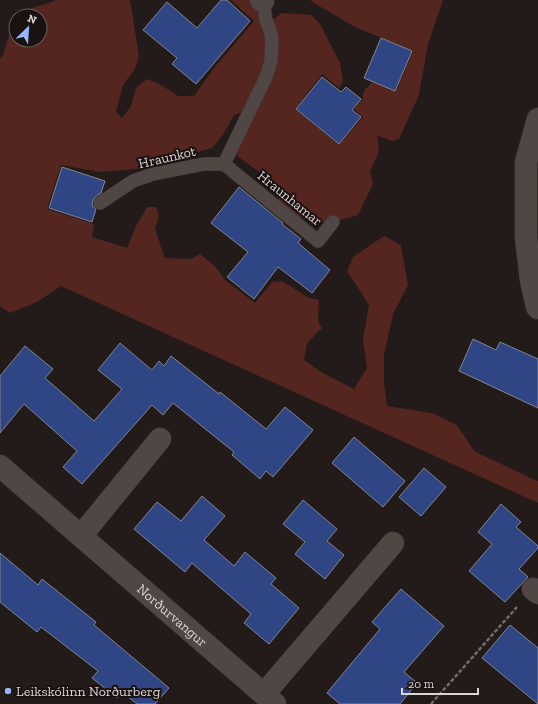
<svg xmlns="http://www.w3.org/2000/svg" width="538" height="704" font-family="'Zilla Slab',serif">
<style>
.green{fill:#55251f;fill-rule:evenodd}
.building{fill:#304583;stroke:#81858d}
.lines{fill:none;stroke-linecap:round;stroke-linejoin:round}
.service-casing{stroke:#3e3837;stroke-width:14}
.minor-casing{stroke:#3e3837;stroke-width:23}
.path{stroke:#736c6b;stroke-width:2.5;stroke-dasharray:4 2;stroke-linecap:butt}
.service{stroke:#504644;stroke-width:13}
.minor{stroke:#504644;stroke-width:22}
.poi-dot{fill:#99b5fd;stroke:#1a1211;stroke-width:1.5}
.labels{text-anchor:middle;stroke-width:4;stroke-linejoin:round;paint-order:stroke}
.street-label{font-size:14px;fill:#dbd5d4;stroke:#1a1211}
.poi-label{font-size:14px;fill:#dbd5d4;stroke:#1a1211;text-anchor:start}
</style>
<rect width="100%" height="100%" fill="#231b1a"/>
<path class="green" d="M55,0H130L139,56L135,69L123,85L116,112L122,118L131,106L136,88L147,79L158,83L178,96H194L215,67L254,21L231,0H260L268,23L282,13L311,15L320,24L340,63L343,81L339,88L322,74L295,109L339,145L363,117L354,109L362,99L364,91L372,82L396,91L413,51L353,26L314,3L310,0H443L428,44L419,95L399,139L392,141L377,135L379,151L370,172L373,184L358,215L343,219L338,222H317L298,217L281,206L272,180L252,167L235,154L243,112L234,115L223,135L212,148L137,169L100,172L61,165L47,209L94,224L92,237L127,248L136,226L147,207H156L159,216L155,229L165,258L191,259L200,254L215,266L225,280L255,303L272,282L282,281L309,298L319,300L318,321L322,328L307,343L304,360L321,372L354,389L367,368L363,339L369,305L347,271L353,257L384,236L401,245L408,285L393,314L384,355V383L387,406L432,413L457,425L474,451L537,481H538V503L61,286L37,302L10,313L0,306V59L3,55L16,13L55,1ZM16,16H40V40H16Z"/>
<g class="building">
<path d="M221,0H227L250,21L196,84L172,64L177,58L143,30L167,2L197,28Z"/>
<path d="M381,38L412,51L395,91L364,78Z"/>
<path d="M322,77L341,92L346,87L361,99L352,110L361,117L339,144L296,109Z"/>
<path d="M62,167L105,181L101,193L96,196L93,200L92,204L93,207L96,209L92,222L49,208Z"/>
<path d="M239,187L283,223L282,224L301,239L298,243L330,270L312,293L278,267L254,299L227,277L248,252L211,223Z"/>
<path d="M473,339L496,350L500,342L538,359V408L459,371Z"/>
<path d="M120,343L152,370L159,361L164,366L171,356L219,394L220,392L266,429L285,407L313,430L273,477L266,471L260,479L232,455L234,452L173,403L163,415L152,405L82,484L63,467L77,451L24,404L0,433V376L25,346L53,369L45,378L94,421L122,389L98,370Z"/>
<path d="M354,437L405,481L383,507L332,463Z"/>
<path d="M424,468L446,487L421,516L399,497Z"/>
<path d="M202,496L225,516L204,540L234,566L245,552L276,578L271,584L299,608L269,644L244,623L251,614L192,563L185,572L134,529L157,502L181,521Z"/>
<path d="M303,500L337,529L327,541L344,555L325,579L295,554L305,542L283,524Z"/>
<path d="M501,504L521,522L516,527L538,546V548L519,569L528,577L505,602L469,571L492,544L478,532Z"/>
<path d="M0,553L38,585L42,579L96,622L94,625L169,688L155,704H137L122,692L117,698L92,678L98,671L41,627L37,632L0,602Z"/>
<path d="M401,589L444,626L404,672L417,683L400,704H340L327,693L380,629L372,622Z"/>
<path d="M510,625L538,648V704L482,658Z"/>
</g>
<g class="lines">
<g class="service-casing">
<g id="service">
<path d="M224,164L266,77L271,61L272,40L270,30L266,20L263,1"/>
<path d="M224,164L318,241L333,222"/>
<path d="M100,203L133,181L153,174L204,164H224"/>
</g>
</g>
<g class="minor-casing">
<g id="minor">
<path d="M261,0L263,1"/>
<path d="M538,119L526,162V238L531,280L537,307L538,308"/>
<path id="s1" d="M0,466L275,704"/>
<path d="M81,536L160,439"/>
<path d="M533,589L538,593"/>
<path d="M264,694L393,543"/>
</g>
</g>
<path class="path" d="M431,704L517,607"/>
<use href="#service" class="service"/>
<use href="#minor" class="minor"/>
</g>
<circle class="poi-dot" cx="8" cy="691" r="4"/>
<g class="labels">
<g class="street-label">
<text transform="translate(167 157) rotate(-13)" y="5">Hraunkot</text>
<text transform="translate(290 198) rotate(39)" y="5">Hraunhamar</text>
<text dy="5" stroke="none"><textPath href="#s1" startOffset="228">Norðurvangur</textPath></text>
</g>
<g class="poi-label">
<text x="16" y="696">Leikskólinn Norðurberg</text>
</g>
</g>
<g transform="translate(28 28) rotate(25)"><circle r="19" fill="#1a1211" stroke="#67605f"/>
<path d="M0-3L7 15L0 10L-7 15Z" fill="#99b5fd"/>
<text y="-6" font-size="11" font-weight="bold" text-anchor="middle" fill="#dbd5d4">N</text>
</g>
<path d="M402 688v6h76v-6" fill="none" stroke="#dbd5d4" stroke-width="2"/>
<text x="408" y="688" font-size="12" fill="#dbd5d4" stroke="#1a1211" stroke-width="3" paint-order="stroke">20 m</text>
</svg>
